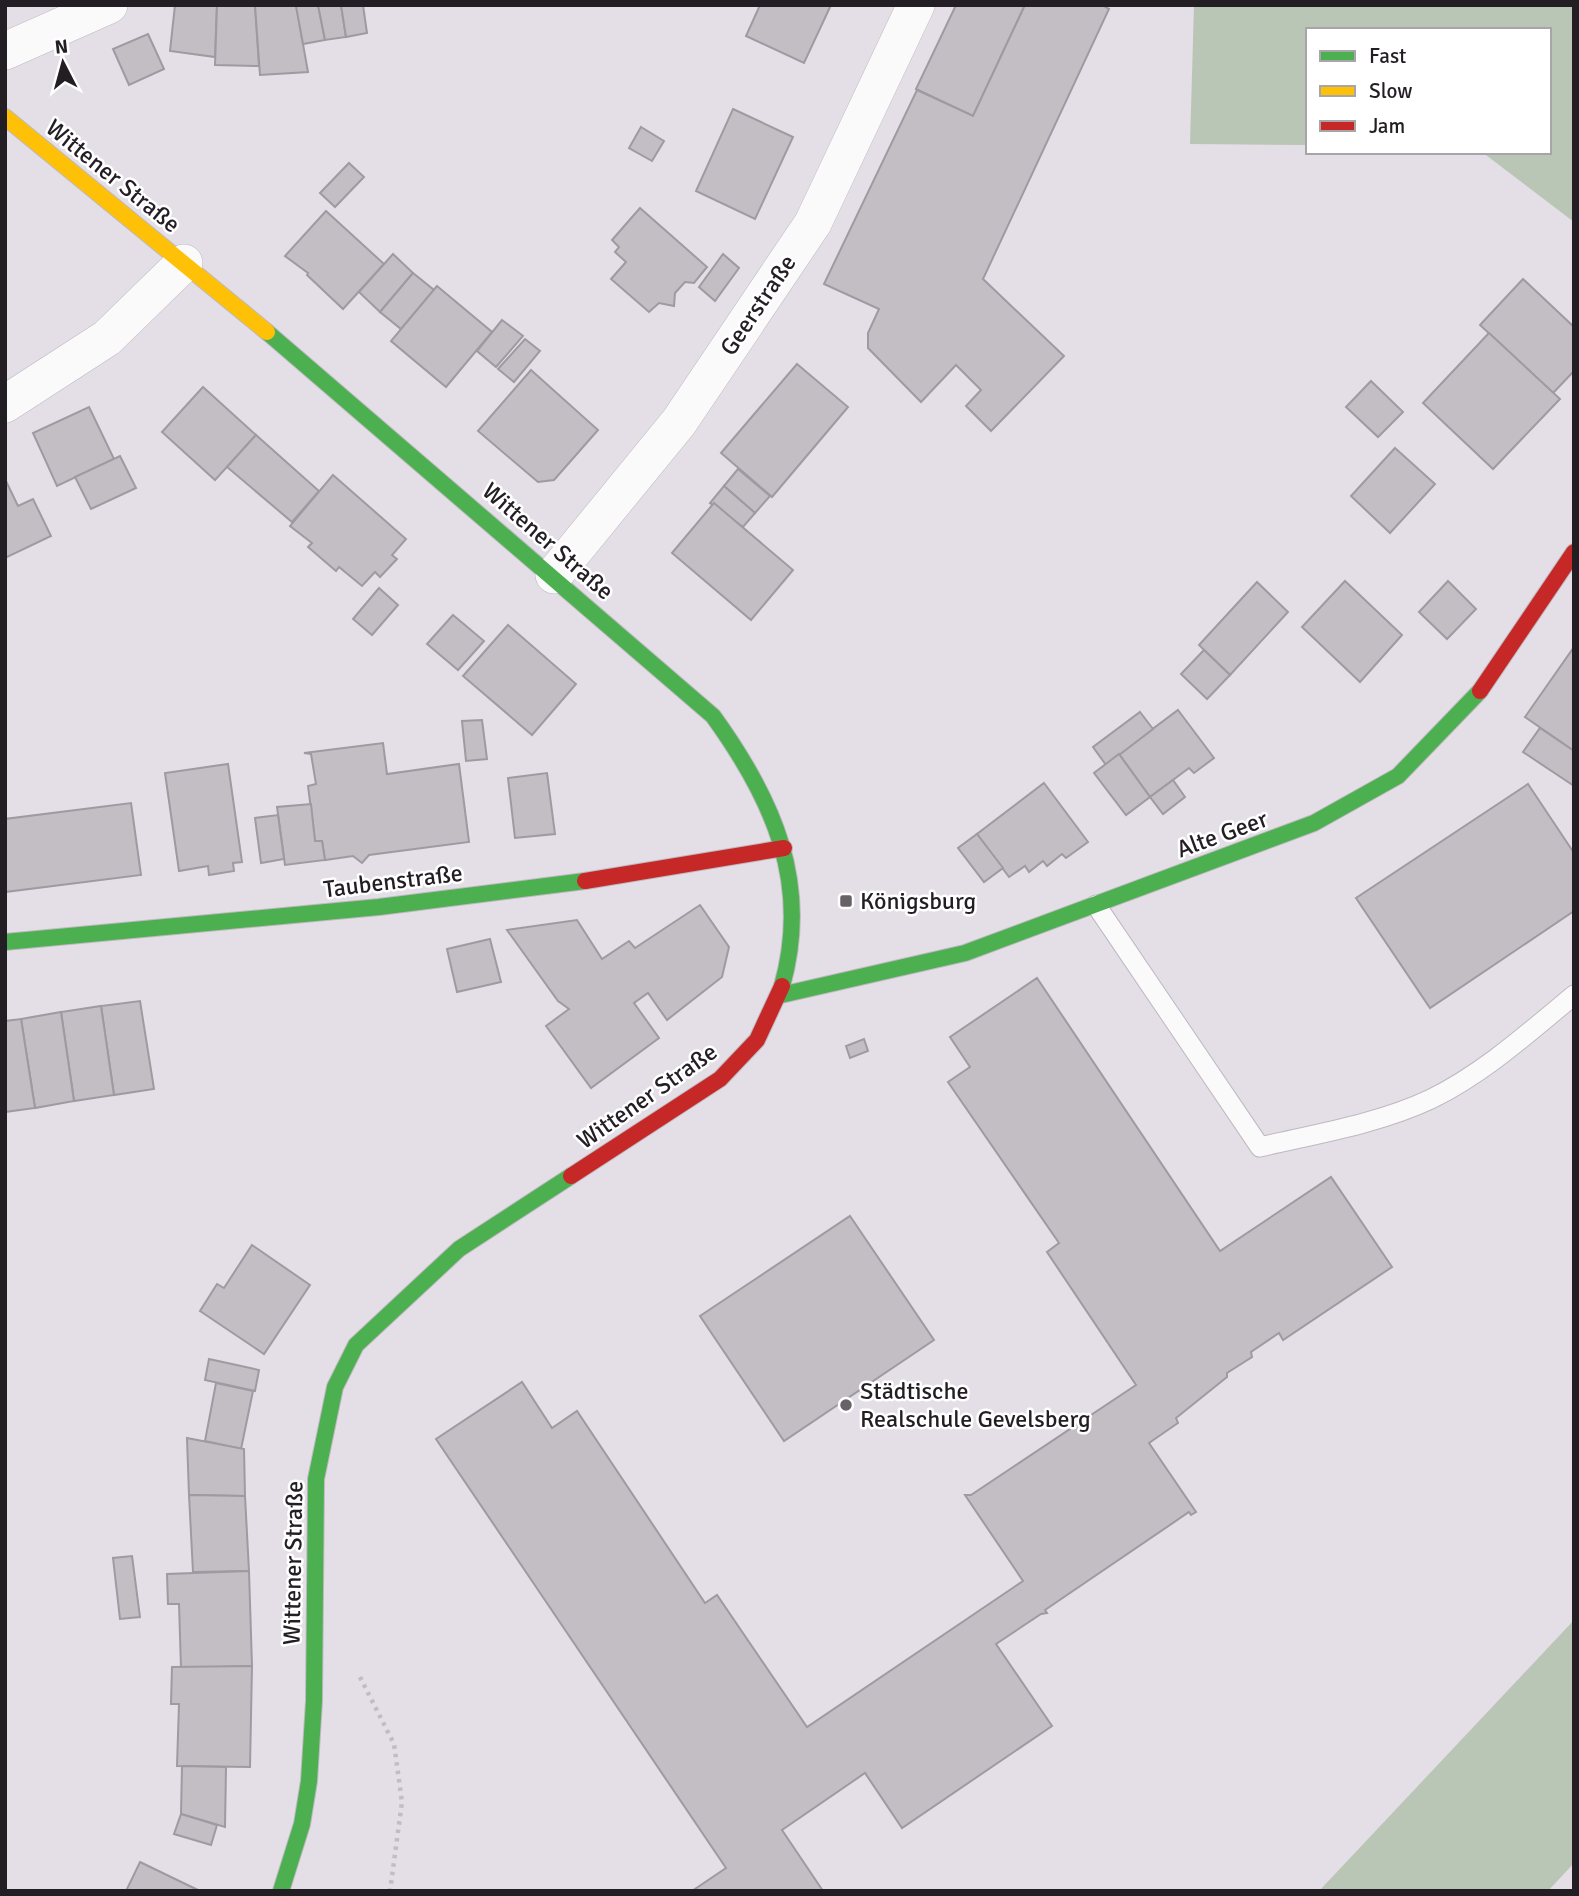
<svg xmlns="http://www.w3.org/2000/svg" width="1579" height="1896" font-family="Signika,sans-serif">
<style>
.forest{fill:#bac6b5}
.building{fill:#c2bec4;stroke:#9f9aa1;stroke-width:2}
.lines{fill:none;stroke-linecap:round;stroke-linejoin:round}
.lane-casing{stroke:#beb9c0;stroke-width:21}
.street-casing{stroke:#beb9c0;stroke-width:38}
.fast-casing{stroke:#beb9c0;stroke-width:18}
.slow-casing{stroke:#beb9c0;stroke-width:18}
.jam-casing{stroke:#beb9c0;stroke-width:18}
.path{stroke:#c0bec1;stroke-width:4.5;stroke-dasharray:3.5 5;stroke-linecap:butt}
.lane{stroke:#fbfafb;stroke-width:19}
.street{stroke:#fbfafb;stroke-width:37}
.fast{stroke:#4caf50;stroke-width:16}
.slow{stroke:#ffc107;stroke-width:16}
.jam{stroke:#c62828;stroke-width:16}
.poi-dot{fill:#676168;stroke:#fff;stroke-width:2.5}
.labels{text-anchor:middle;stroke-width:5;stroke-linejoin:round;paint-order:stroke}
.street-label{font-size:24px;fill:#231e24;stroke:#fff}
.poi-label{font-size:24px;fill:#231e24;stroke:#fff;text-anchor:start}
</style>
<rect width="100%" height="100%" fill="#e4dee6"/>
<g class="forest">
<path d="M1194,5H1574V222L1482,152H1549V30H1308V145L1190,144Z"/>
<path d="M1574,1620V1863L1548,1891H1319Z"/>
</g>
<g class="building">
<path d="M175,5H217L215,57L170,51Z"/>
<path d="M217,5H255L259,66L215,65Z"/>
<path d="M255,5H296L308,72L260,75Z"/>
<path d="M318,5L325,40L303,44L296,6Z"/>
<path d="M318,5H341L346,37L325,40Z"/>
<path d="M341,5H363L367,33L346,37Z"/>
<path d="M760,5H831L804,63L746,36Z"/>
<path d="M956,5H1025L973,116L916,89Z"/>
<path d="M1025,5H1102L1109,9L983,279L1064,356L991,431L966,406L981,390L956,365L921,402L868,348V333L879,309L824,284L917,90L973,116Z"/>
<path d="M148,34L164,69L129,85L113,49Z"/>
<path d="M733,109L793,137L755,219L696,191Z"/>
<path d="M641,127L664,141L652,161L629,148Z"/>
<path d="M349,163L364,177L335,207L320,193Z"/>
<path d="M640,208L707,267L694,283L685,282L675,293L674,306L659,303L649,312L611,279L626,262L615,252L619,247L612,240Z"/>
<path d="M326,211L384,264L343,309L307,275L308,273L285,256Z"/>
<path d="M393,254L413,273L380,312L359,292Z"/>
<path d="M723,254L739,268L715,301L699,287Z"/>
<path d="M413,273L434,290L401,329L380,312Z"/>
<path d="M1523,279L1574,327V371L1553,393L1480,325Z"/>
<path d="M437,286L492,332L446,387L391,341Z"/>
<path d="M502,320L523,336L496,367L477,351Z"/>
<path d="M1489,333L1560,399L1493,469L1423,403Z"/>
<path d="M525,339L540,351L514,382L498,369Z"/>
<path d="M797,364L848,407L772,497L721,453Z"/>
<path d="M531,370L598,430L554,480L538,482L478,431Z"/>
<path d="M1371,381L1403,412L1378,437L1346,407Z"/>
<path d="M203,387L256,435L215,480L162,432Z"/>
<path d="M89,407L114,459L57,486L33,433Z"/>
<path d="M256,435L319,491L292,522L227,467Z"/>
<path d="M1395,448L1435,484L1390,533L1351,496Z"/>
<path d="M120,456L136,488L91,509L75,477Z"/>
<path d="M738,469L770,496L755,513L724,486Z"/>
<path d="M333,475L406,539L392,555L397,559L380,577L375,572L362,586L339,567L336,571L308,547L312,543L290,526Z"/>
<path d="M5,479L18,506L33,499L51,536L5,558Z"/>
<path d="M724,486L755,513L743,527L710,503Z"/>
<path d="M714,503L793,570L751,620L672,553Z"/>
<path d="M1345,581L1402,635L1360,682L1302,627Z"/>
<path d="M1448,581L1476,609L1447,639L1419,612Z"/>
<path d="M1257,582L1288,612L1230,675L1199,645Z"/>
<path d="M379,588L398,605L372,635L353,619Z"/>
<path d="M453,615L484,641L458,670L427,644Z"/>
<path d="M508,625L576,684L532,735L463,676Z"/>
<path d="M1574,647V751L1525,717Z"/>
<path d="M1204,650L1230,675L1207,699L1181,674Z"/>
<path d="M1178,710L1214,758L1194,773L1189,768L1150,797L1119,754Z"/>
<path d="M1140,712L1153,729L1106,765L1093,747Z"/>
<path d="M482,720L487,759L466,761L462,721Z"/>
<path d="M1540,728L1574,751V786L1523,752Z"/>
<path d="M383,743L387,774L459,764L469,842L369,855L362,863L353,856L325,860L322,841H315L308,786L316,784L311,754L304,753Z"/>
<path d="M1119,754L1150,797L1126,815L1094,773Z"/>
<path d="M228,764L242,862L233,863L234,871L209,875L208,866L179,871L165,773Z"/>
<path d="M547,773L555,834L515,838L508,778Z"/>
<path d="M1173,780L1185,797L1163,814L1150,797Z"/>
<path d="M1044,783L1088,842L1066,858L1062,854L1047,866L1043,861L1029,872L1025,866L1009,877L977,834Z"/>
<path d="M1528,784L1574,853V911L1430,1008L1356,898Z"/>
<path d="M131,803L141,875L5,892V819Z"/>
<path d="M311,804L315,841H322L325,860L285,865L277,807Z"/>
<path d="M278,815L284,859L261,863L255,818Z"/>
<path d="M977,834L1003,868L984,882L958,848Z"/>
<path d="M700,905L729,947L722,977L667,1020L648,993L634,1003L659,1038L591,1088L546,1026L569,1009L558,1001L507,930L577,920L602,959L629,941L635,948Z"/>
<path d="M490,939L501,982L457,992L447,949Z"/>
<path d="M1037,978L1220,1251L1331,1177L1392,1267L1283,1340L1279,1333L1251,1352L1252,1357L1227,1373V1377L1176,1418L1178,1423L1149,1443L1196,1512L1191,1515L1189,1512L1045,1610L1047,1613L1041,1614L996,1644L1052,1726L902,1828L865,1773L782,1830L823,1891H692L726,1868L436,1439L522,1382L552,1428L577,1411L705,1603L717,1595L807,1727L1023,1581L965,1495H971L1136,1385L1047,1252L1059,1243L948,1082L970,1067L950,1037Z"/>
<path d="M140,1001L154,1089L114,1095L101,1006Z"/>
<path d="M101,1006L114,1095L74,1101L61,1012Z"/>
<path d="M61,1012L74,1101L35,1108L21,1019Z"/>
<path d="M21,1019L35,1108L5,1112V1021Z"/>
<path d="M864,1039L868,1051L850,1058L846,1046Z"/>
<path d="M850,1216L934,1340L784,1441L700,1316Z"/>
<path d="M252,1245L310,1285L264,1354L200,1311L217,1284L224,1288Z"/>
<path d="M209,1359L259,1370L255,1391L205,1380Z"/>
<path d="M216,1383L253,1391L241,1449L205,1441Z"/>
<path d="M187,1438L244,1449L245,1496L189,1495Z"/>
<path d="M189,1495L245,1496L249,1571L193,1572Z"/>
<path d="M132,1556L140,1617L120,1619L113,1558Z"/>
<path d="M249,1571L252,1666L181,1668L179,1604H168L167,1574Z"/>
<path d="M252,1666L250,1767L177,1766L179,1704H171L172,1667Z"/>
<path d="M182,1766L226,1767L225,1827L181,1814Z"/>
<path d="M181,1814L217,1825L211,1845L174,1834Z"/>
<path d="M140,1862L200,1891H126Z"/>
</g>
<g class="lines">
<g class="lane-casing">
<path id="lane" d="M1096,905L1260,1147C1316,1134 1378,1124 1431,1099C1484,1073 1528,1033 1574,995"/>
</g>
<g class="street-casing">
<g id="street">
<path d="M5,51L109,5"/>
<path d="M5,404L107,338L184,263"/>
<path d="M554,575L679,422L813,223L916,5"/>
</g>
</g>
<g class="fast-casing">
<g id="fast">
<path d="M267,332L713,716C773,799 811,883 782,986"/>
<path d="M5,942L379,907L585,881"/>
<path d="M781,995L965,953L1314,823L1398,776L1480,691"/>
<path d="M281,1891L302,1824L309,1781L314,1701L316,1479L335,1387L356,1345L459,1249L571,1176"/>
</g>
</g>
<g class="slow-casing">
<path id="slow" d="M5,117L267,332"/>
</g>
<g class="jam-casing">
<g id="jam">
<path d="M1480,691L1574,552"/>
<path d="M585,881L784,848"/>
<path d="M571,1176L720,1079L757,1040L782,986"/>
</g>
</g>
<path class="path" d="M360,1677L394,1744L402,1802L390,1891"/>
<use href="#lane" class="lane"/>
<use href="#street" class="street"/>
<use href="#fast" class="fast"/>
<use href="#slow" class="slow"/>
<use href="#jam" class="jam"/>
</g>
<g class="poi-dot">
<rect x="839" y="894" width="14" height="14" rx="3.5"/>
<circle cx="846" cy="1405" r="7"/>
</g>
<g class="labels">
<g class="street-label">
<text transform="translate(113 176) rotate(39)" y="8">Wittener Straße</text>
<text transform="translate(758 305) rotate(-56)" y="8">Geerstraße</text>
<text transform="translate(548 541) rotate(41)" y="8">Wittener Straße</text>
<text transform="translate(1222 834) rotate(-20)" y="8">Alte Geer</text>
<text transform="translate(393 881) rotate(-7)" y="8">Taubenstraße</text>
<text transform="translate(647 1096) rotate(-35)" y="8">Wittener Straße</text>
<text transform="translate(293 1563) rotate(-89)" y="8">Wittener Straße</text>
</g>
<g class="poi-label">
<text x="860" y="909">Königsburg</text>
<text x="860" y="1399">Städtische<tspan x="860" dy="28">Realschule Gevelsberg</tspan></text>
</g>
</g>
<rect width="1579" height="1896" fill="none" stroke="#231e24" stroke-width="14"/>
<rect x="1306" y="28" width="245" height="126" fill="#ffffff" stroke="#a7a5a7" stroke-width="2"/>
<rect x="1320" y="51" width="35" height="10" fill="#4caf50" stroke="#a7a5a7" stroke-width="2"/>
<text x="1369" y="63" font-size="21" fill="#231e24">Fast</text>
<rect x="1320" y="86" width="35" height="10" fill="#ffc107" stroke="#a7a5a7" stroke-width="2"/>
<text x="1369" y="98" font-size="21" fill="#231e24">Slow</text>
<rect x="1320" y="121" width="35" height="10" fill="#c62828" stroke="#a7a5a7" stroke-width="2"/>
<text x="1369" y="133" font-size="21" fill="#231e24">Jam</text>
<g transform="translate(63 63) rotate(354)" stroke="#ffffff" stroke-width="5" paint-order="stroke">
<path d="M0-5L12 26L0 18L-12 26Z" fill="#231e24"/>
<text y="-10" font-size="19" font-weight="bold" text-anchor="middle" fill="#231e24">N</text>
</g>
</svg>
